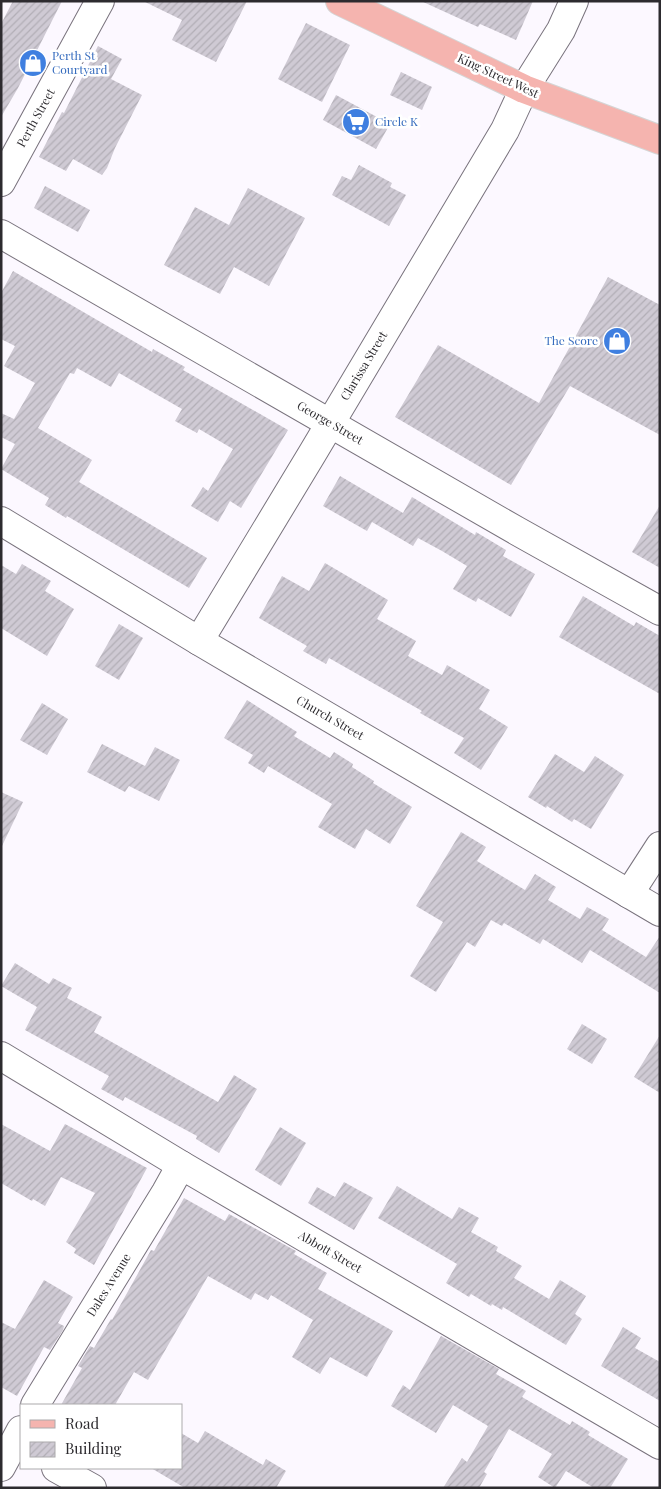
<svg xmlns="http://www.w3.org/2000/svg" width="661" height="1489" font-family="'Playfair Display',serif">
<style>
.building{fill:url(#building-hatch)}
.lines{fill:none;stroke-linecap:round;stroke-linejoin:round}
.minor-casing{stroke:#79737d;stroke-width:30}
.major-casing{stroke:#d5d5d5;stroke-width:30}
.minor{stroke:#fff;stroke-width:28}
.major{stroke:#f5b4af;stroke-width:28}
.labels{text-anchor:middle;stroke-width:5;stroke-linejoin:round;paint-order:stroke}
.shop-label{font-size:12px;fill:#366cbe;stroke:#fff;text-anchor:start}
.street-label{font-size:12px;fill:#2d2b2f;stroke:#fff}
</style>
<defs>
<pattern id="building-hatch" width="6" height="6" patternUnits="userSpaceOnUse" patternTransform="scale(1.25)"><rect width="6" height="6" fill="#cfcad4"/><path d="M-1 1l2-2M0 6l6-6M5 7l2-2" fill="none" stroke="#b2aeb6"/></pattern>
</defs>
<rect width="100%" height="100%" fill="#fcf8ff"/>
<g class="building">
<path d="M13,1H62L18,88L1,117V24Z"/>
<path d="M143,1H247L216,62L172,40L182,20Z"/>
<path d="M421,1H533L516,40L480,24L478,27Z"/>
<path d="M306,23L350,45L322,102L278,79Z"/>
<path d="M98,46L122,59L111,79L142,95L115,148L107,168L102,175L73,159L66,171L39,157L62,112L64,113Z"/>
<path d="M401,72L432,87L422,110L390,95Z"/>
<path d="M336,95L390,124L376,149L323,120Z"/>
<path d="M359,165L392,183L390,187L406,195L389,226L332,195L342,176L351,180Z"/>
<path d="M45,186L90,210L78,232L34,208Z"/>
<path d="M248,188L305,218L269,286L234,267L220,294L164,265L195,207L229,225Z"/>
<path d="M13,271L152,352L153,349L185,367L183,370L288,430L241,508L230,501L218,522L191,506L203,487L208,491L233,449L199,429L197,433L175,421L182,409L119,373L111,387L77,368L74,374L70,373L38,428L92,460L79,482L207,558L189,588L67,516L66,518L45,505L49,498L1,469L15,444L1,437V413L14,419L35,383L4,366L15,346L1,339V293Z"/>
<path d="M608,277L660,305V435L570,386L511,485L395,417L438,345L539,403Z"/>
<path d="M340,476L403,513L412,497L475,535L476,532L506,550L503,556L535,574L511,617L478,598L476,602L453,589L467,566L442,551L418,538L413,546L372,522L367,531L323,506Z"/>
<path d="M660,505V568L632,552Z"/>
<path d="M325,563L388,600L377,619L416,641L408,656L442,675L447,665L490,690L479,709L508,727L481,770L454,753L464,738L420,713L422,711L329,658L326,664L303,651L307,646L259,618L282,576L309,591Z"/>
<path d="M22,564L51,581L45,591L74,609L47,656L1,628V565L16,574Z"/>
<path d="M583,596L634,626L636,622L660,636V694L559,637Z"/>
<path d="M119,624L143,638L119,680L95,666Z"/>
<path d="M247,700L297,732L294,736L330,758L334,752L353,764L352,767L374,781L373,783L412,807L390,844L366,829L355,849L318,827L332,804L268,766L264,773L248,763L253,755L224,738Z"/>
<path d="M42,703L68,719L47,755L20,740Z"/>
<path d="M102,744L145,766L155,747L180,760L159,801L129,786L125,792L87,772Z"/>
<path d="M555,754L584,772L595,756L624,775L591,829L574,819L572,822L547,806L546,808L528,797Z"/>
<path d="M1,792L23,802L1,848Z"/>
<path d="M461,832L486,847L477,861L525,890L535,874L556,887L548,900L580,919L587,907L609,919L602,930L646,957L660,936V993L590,950L582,963L543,939L540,944L504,923L502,926L491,920L475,947L467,942L436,992L410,976L443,922L416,906Z"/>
<path d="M15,963L49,984L53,978L72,988L67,998L102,1017L94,1032L218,1102L234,1075L257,1089L219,1153L196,1139L197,1136L125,1097L123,1101L101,1089L109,1076L25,1030L37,1007L1,986Z"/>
<path d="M582,1024L607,1039L592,1064L567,1049Z"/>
<path d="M660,1035V1093L634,1077Z"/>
<path d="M1,1124L50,1151L65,1124L147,1168L94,1265L74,1253L76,1249L66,1242L95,1193L61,1177L45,1206L33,1199L32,1201L1,1183Z"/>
<path d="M280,1127L306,1143L281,1186L255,1170Z"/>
<path d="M344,1182L373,1198L354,1230L308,1203L317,1187L335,1197Z"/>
<path d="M397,1186L452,1219L459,1207L479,1218L471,1232L498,1247L496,1251L522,1266L514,1278L549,1299L560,1280L586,1296L575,1314L582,1319L566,1345L503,1307L502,1310L492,1304L491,1306L471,1294L469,1297L446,1283L457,1264L378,1218Z"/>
<path d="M184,1198L225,1221L229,1214L296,1251L294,1254L327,1273L318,1289L393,1331L367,1377L330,1357L320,1374L292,1357L313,1320L271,1295L268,1300L255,1293L251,1300L208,1276L148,1380L134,1372L115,1405H61L82,1368L78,1366L90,1346L94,1348L111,1319L112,1320L151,1250L154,1251Z"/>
<path d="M44,1280L73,1297L58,1323L64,1326L63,1330L50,1350L44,1347L17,1396L1,1387V1322L15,1329Z"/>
<path d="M623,1327L641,1338L635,1348L660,1362V1401L601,1366Z"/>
<path d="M441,1336L499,1369L496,1374L526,1391L522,1397L570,1425L572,1421L590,1432L588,1435L628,1459L610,1488H594L566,1471L555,1488L538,1477L552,1454L509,1429L484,1472L487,1474L479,1488H443L462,1458L467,1462L488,1426L453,1405L436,1433L391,1406L403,1385L410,1390Z"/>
<path d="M205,1431L263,1465L266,1459L286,1471L276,1488H185L151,1468H181V1433L198,1443Z"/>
</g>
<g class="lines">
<g class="minor-casing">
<g id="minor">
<path d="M1,182L100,1"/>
<path d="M1,234L517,531L660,611"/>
<path d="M1,521L199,641L660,912"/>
<path d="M199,641L312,454L505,130L524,89L561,30L574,1"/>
<path d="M629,894L660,846"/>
<path d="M1,1056L181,1165L660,1445"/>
<path d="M35,1405L166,1192L181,1165"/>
<path d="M1,1467L21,1430"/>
<path d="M56,1468L92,1488"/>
</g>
</g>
<g class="major-casing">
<path id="major" d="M340,1L524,89L660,140"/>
</g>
<use href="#minor" class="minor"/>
<use href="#major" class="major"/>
</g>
<defs>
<g id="shop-disc" transform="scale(1.4375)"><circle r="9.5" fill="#3f7fe0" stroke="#fff"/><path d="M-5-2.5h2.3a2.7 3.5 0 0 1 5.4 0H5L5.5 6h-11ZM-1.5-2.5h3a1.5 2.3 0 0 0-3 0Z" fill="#fff"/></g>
<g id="supermarket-disc" transform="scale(1.4375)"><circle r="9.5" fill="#3f7fe0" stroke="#fff"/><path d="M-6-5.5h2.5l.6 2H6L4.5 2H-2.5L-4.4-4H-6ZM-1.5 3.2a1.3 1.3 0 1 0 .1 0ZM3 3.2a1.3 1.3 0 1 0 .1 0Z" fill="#fff"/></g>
</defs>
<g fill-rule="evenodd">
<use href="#shop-disc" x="33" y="63"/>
<use href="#supermarket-disc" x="356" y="122"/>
<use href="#shop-disc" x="617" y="341"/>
</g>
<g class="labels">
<g class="shop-label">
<text x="52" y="60">Perth St<tspan x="52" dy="14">Courtyard</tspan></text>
<text x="375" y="126">Circle K</text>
<text x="598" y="345" text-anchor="end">The Score</text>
</g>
<g class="street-label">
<text transform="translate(498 76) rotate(25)" y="4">King Street West</text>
<text transform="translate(36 118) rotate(-61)" y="4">Perth Street</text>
<text transform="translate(364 366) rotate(-59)" y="4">Clarissa Street</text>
<text transform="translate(330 423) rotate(30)" y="4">George Street</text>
<text transform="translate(330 718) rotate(30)" y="4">Church Street</text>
<text transform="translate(330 1252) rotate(30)" y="4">Abbott Street</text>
<text transform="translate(109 1285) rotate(-58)" y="4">Dales Avenue</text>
</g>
</g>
<rect width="661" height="1489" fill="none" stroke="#2d2b2f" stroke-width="5"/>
<rect x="20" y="1404" width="162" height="65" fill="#ffffff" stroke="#abaaac"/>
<rect x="30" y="1420" width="25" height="8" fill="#f5b4af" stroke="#abaaac"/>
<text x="65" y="1429" font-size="15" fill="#2d2b2f">Road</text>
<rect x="30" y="1442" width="25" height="15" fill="url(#building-hatch)" stroke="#abaaac"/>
<text x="65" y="1454" font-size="15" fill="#2d2b2f">Building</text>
</svg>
